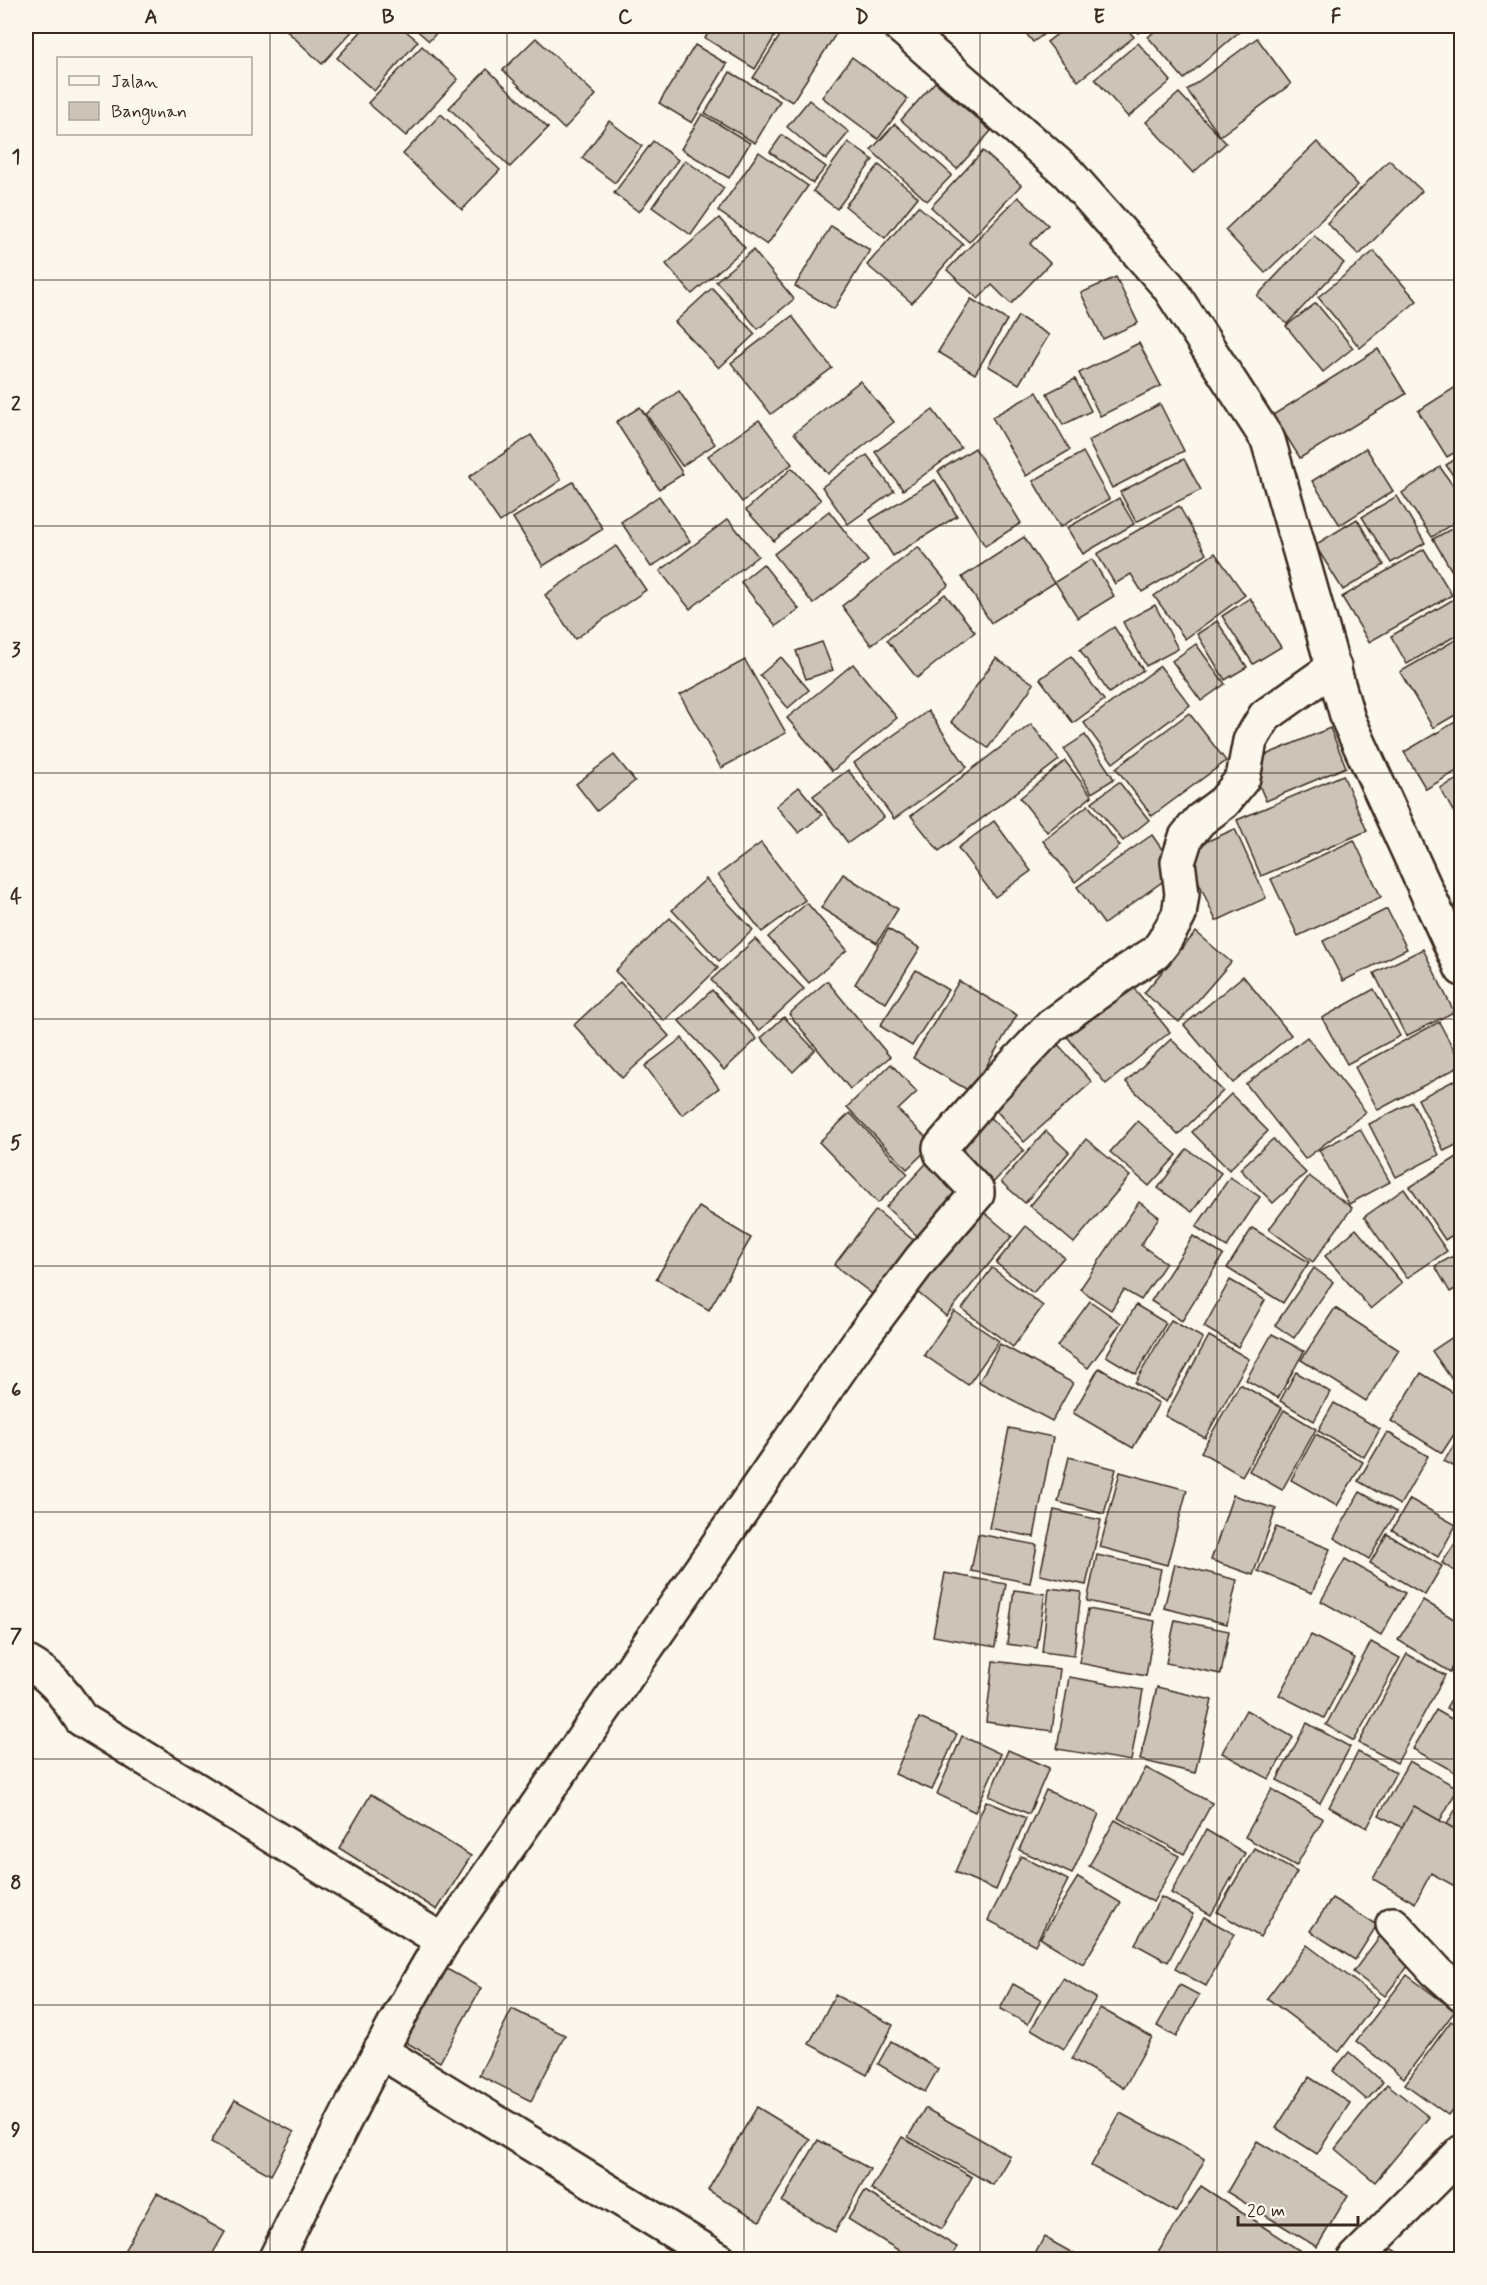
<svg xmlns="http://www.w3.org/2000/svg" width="1487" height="2285" font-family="Mynerve,sans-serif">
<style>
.building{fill:#ccc4b9;stroke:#3b2a1e;stroke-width:1.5}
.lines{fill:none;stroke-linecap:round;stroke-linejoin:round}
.street-casing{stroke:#3b2a1e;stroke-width:38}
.street{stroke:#fbf7ec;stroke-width:33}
.grid{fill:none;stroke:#3b2a1e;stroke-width:1.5;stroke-opacity:0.55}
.neatline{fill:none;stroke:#3b2a1e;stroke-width:2}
.grid-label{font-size:20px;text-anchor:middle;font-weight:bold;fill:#3b2a1e}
</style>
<rect width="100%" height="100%" fill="#fbf7ec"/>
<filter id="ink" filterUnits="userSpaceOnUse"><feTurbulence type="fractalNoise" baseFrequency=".0167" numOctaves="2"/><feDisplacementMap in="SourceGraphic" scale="12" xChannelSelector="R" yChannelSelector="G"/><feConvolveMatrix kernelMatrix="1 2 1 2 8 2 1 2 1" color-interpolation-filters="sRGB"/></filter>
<g filter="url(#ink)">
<g class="building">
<path d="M293,26H357L322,64L287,31Z"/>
<path d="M366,26H400L418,41L374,91L337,58Z"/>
<path d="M412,26H443L429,41Z"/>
<path d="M713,26H781L755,69L705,38Z"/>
<path d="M786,26H841L792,102L753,78Z"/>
<path d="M1020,26H1055L1033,42Z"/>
<path d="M1068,26H1124L1134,37L1078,81L1047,42Z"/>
<path d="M1132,26H1149L1138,33Z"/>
<path d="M1161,26H1246L1184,79L1148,37Z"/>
<path d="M536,38L596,95L564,129L503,70Z"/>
<path d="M1257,38L1291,84L1220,136L1187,90Z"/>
<path d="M1138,43L1171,81L1128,117L1095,79Z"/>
<path d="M695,45L727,64L692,123L659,103Z"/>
<path d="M422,46L458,79L406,136L368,103Z"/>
<path d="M852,57L908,99L878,139L822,97Z"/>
<path d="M487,69L548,128L510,167L449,108Z"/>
<path d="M730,72L780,101L755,143L705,113Z"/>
<path d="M935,82L991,131L957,169L901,120Z"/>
<path d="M1179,93L1226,143L1193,173L1146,122Z"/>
<path d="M809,100L849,132L826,160L787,127Z"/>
<path d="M441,114L500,170L462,210L403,154Z"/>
<path d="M702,114L750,143L729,178L681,149Z"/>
<path d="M609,121L642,146L615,183L582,158Z"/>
<path d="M895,124L952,175L927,201L871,150Z"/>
<path d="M782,135L826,167L813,183L770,152Z"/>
<path d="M653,141L678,160L639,212L614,193Z"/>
<path d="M848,142L873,160L837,209L813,191Z"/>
<path d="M1317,142L1358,185L1265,273L1225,230Z"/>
<path d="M983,151L1021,185L969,242L931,207Z"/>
<path d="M759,152L808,186L767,245L718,211Z"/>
<path d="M685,160L724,188L691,235L652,207Z"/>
<path d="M1389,160L1422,191L1359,255L1327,223Z"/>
<path d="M879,165L918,197L885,238L845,206Z"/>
<path d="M1018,197L1048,225L1030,244L1050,263L1011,304L992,285L978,299L947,270Z"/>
<path d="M918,206L963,244L912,303L867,265Z"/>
<path d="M719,218L745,248L692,294L666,264Z"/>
<path d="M831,226L870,250L834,309L795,286Z"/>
<path d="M1314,235L1344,263L1287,324L1257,296Z"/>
<path d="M753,250L794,299L758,329L716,281Z"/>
<path d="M1374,251L1417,301L1360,348L1318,297Z"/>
<path d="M1116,277L1138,323L1103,339L1081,293Z"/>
<path d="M712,288L755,334L719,368L675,322Z"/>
<path d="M971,299L1007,320L975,374L938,352Z"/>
<path d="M1316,303L1353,348L1323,372L1286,326Z"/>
<path d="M792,316L832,368L771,414L731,363Z"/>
<path d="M1018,316L1049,335L1019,384L988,366Z"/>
<path d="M1139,343L1161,386L1100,416L1079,373Z"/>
<path d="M1378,349L1406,394L1300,458L1273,415Z"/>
<path d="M1075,379L1091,411L1063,425L1047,393Z"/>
<path d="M860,381L894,422L828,474L794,433Z"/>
<path d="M1462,383V448L1447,457L1418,411Z"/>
<path d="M679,391L715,444L682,466L646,414Z"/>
<path d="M1037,392L1070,450L1026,476L992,417Z"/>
<path d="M1160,404L1184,451L1112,488L1088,441Z"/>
<path d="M640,407L683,474L659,489L616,422Z"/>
<path d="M933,410L961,448L903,490L875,452Z"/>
<path d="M759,420L792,464L742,502L708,456Z"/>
<path d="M531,435L561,480L500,522L469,477Z"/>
<path d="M975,448L1021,523L985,546L938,471Z"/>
<path d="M1366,448L1393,491L1340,525L1312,481Z"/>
<path d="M1083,452L1109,499L1060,527L1033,481Z"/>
<path d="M867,455L894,491L848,524L822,487Z"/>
<path d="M1462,455V489L1446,465Z"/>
<path d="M1184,459L1201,490L1136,522L1120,492Z"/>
<path d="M1440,467L1462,499V517L1432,537L1402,493Z"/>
<path d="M792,468L821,500L774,541L746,510Z"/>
<path d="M935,480L957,516L893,556L870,520Z"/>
<path d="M573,482L603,529L543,566L513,518Z"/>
<path d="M659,496L690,541L651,567L621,522Z"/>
<path d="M1397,496L1425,543L1391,563L1362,517Z"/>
<path d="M1119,498L1134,524L1083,554L1067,528Z"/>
<path d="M1179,506L1206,554L1142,592L1131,574L1115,584L1097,554Z"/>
<path d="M829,511L868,561L813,604L774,554Z"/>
<path d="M728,519L758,556L690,609L660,571Z"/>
<path d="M1357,519L1384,565L1343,590L1315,545Z"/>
<path d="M1462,523V588L1433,539Z"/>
<path d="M1024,537L1054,583L991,623L962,577Z"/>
<path d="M616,546L646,590L575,639L545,595Z"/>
<path d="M918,547L949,585L871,645L842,606Z"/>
<path d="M1424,549L1452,595L1369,642L1342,597Z"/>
<path d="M1215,553L1245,595L1185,639L1154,596Z"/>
<path d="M1092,559L1114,596L1078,618L1055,582Z"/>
<path d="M763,564L799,609L776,626L741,582Z"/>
<path d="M945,594L975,632L917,678L887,640Z"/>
<path d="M1459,596L1462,601V632L1407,664L1391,636Z"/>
<path d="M1250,598L1281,647L1253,664L1222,616Z"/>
<path d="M1155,605L1178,649L1146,666L1123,622Z"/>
<path d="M1217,621L1247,667L1225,680L1197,634Z"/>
<path d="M1114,627L1143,670L1109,693L1080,650Z"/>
<path d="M1462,636V711L1433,728L1400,672Z"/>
<path d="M822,642L833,670L806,679L796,651Z"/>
<path d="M1196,644L1225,684L1201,701L1172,661Z"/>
<path d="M1071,656L1104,700L1073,723L1040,679Z"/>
<path d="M781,657L809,690L788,708L760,675Z"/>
<path d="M996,658L1034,684L988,748L951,722Z"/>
<path d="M745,660L786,733L721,768L680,695Z"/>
<path d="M853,664L897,718L832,771L787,718Z"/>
<path d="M1160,666L1190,705L1113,763L1084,723Z"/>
<path d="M928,711L967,767L894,819L854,763Z"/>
<path d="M1189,713L1226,761L1152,816L1116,768Z"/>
<path d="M1462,718V768L1426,789L1404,752Z"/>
<path d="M1031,724L1059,760L939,851L911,816Z"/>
<path d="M1330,728L1346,767L1266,801L1249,762Z"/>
<path d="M1085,735L1114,779L1092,793L1064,749Z"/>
<path d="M614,755L635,781L597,811L576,784Z"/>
<path d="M1065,761L1092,796L1047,832L1020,798Z"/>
<path d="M848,770L884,817L848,843L813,796Z"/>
<path d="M1343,775L1367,831L1261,876L1237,820Z"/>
<path d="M1462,777V827L1440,788Z"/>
<path d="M1119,782L1149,820L1123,841L1092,802Z"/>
<path d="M799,787L822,815L799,833L776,806Z"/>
<path d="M1088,805L1120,846L1075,882L1043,841Z"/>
<path d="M994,821L1031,871L995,897L958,848Z"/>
<path d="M1235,829L1266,898L1216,921L1185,851Z"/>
<path d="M1152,835L1177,871L1104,924L1077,887Z"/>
<path d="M1354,840L1381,897L1298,936L1271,879Z"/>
<path d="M761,843L805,900L762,932L718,875Z"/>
<path d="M843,874L898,909L877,943L821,908Z"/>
<path d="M706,879L753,930L719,961L672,910Z"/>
<path d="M807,903L847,950L809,983L768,937Z"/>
<path d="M1387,909L1407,949L1343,981L1323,941Z"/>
<path d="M670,918L718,968L664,1021L615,971Z"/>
<path d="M888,929L920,948L886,1003L855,984Z"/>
<path d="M1196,932L1231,962L1179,1022L1144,993Z"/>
<path d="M755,939L804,989L759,1031L711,980Z"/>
<path d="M1423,949L1454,1012L1406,1036L1374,973Z"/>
<path d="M916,970L948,990L912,1046L880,1026Z"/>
<path d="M1124,976L1170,1032L1106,1084L1060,1028Z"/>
<path d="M1243,976L1291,1035L1233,1083L1184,1025Z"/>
<path d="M827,981L890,1057L850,1089L789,1014Z"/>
<path d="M959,981L1017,1015L971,1092L913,1058Z"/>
<path d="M620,982L669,1036L622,1078L574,1025Z"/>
<path d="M1374,989L1400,1036L1347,1064L1322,1018Z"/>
<path d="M712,990L757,1039L724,1070L679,1021Z"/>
<path d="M784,1017L815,1050L793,1072L761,1038Z"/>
<path d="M1439,1022L1462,1065L1378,1110L1355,1067Z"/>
<path d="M1307,1037L1366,1112L1305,1159L1246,1084Z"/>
<path d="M682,1038L719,1088L682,1115L645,1066Z"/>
<path d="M1053,1039L1092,1082L1024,1142L986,1099Z"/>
<path d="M1171,1039L1223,1091L1178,1135L1126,1082Z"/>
<path d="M891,1064L917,1092L898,1110L933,1144L907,1169L847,1107Z"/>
<path d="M1461,1077L1462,1142L1444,1151L1418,1099Z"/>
<path d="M1231,1094L1268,1131L1229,1170L1192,1132Z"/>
<path d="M1412,1102L1439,1155L1396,1177L1369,1124Z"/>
<path d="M981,1109L1024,1150L987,1189L944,1147Z"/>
<path d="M850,1113L908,1174L878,1203L819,1142Z"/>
<path d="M1138,1121L1177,1155L1149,1186L1110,1152Z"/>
<path d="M1360,1129L1390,1182L1349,1204L1319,1150Z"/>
<path d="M1046,1131L1069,1152L1025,1203L1001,1182Z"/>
<path d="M1086,1139L1130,1176L1074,1243L1030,1206Z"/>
<path d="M1273,1139L1306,1173L1273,1203L1240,1169Z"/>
<path d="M1187,1149L1221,1173L1192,1212L1158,1188Z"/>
<path d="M934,1155L975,1192L927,1245L886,1207Z"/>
<path d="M1460,1155L1462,1157V1229L1445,1240L1410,1187Z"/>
<path d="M1309,1176L1352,1208L1313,1262L1269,1229Z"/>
<path d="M1230,1177L1260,1197L1227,1247L1196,1227Z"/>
<path d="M1404,1189L1447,1251L1407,1278L1364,1217Z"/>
<path d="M972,1202L1012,1236L946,1316L905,1282Z"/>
<path d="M1139,1202L1159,1217L1141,1245L1166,1263L1141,1300L1124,1290L1111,1310L1080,1289Z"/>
<path d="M699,1207L751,1238L709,1310L656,1279Z"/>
<path d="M876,1210L917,1243L875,1296L834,1265Z"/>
<path d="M1026,1226L1064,1257L1033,1293L996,1263Z"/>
<path d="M1252,1228L1309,1262L1283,1303L1227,1268Z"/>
<path d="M1356,1229L1402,1283L1371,1309L1325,1256Z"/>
<path d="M1193,1236L1223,1255L1182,1321L1151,1301Z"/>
<path d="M1462,1251V1285L1450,1292L1435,1266Z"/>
<path d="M992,1268L1043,1306L1013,1347L962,1309Z"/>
<path d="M1314,1268L1333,1282L1294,1338L1275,1325Z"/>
<path d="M1230,1280L1265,1300L1238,1347L1204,1327Z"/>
<path d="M1090,1301L1121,1323L1088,1368L1057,1346Z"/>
<path d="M1136,1305L1166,1323L1136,1374L1106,1356Z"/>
<path d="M1335,1308L1399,1350L1366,1401L1301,1360Z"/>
<path d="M954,1311L999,1341L968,1385L924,1355Z"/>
<path d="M1171,1320L1203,1338L1166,1402L1135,1383Z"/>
<path d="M1462,1331V1388L1459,1390L1432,1351Z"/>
<path d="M1272,1334L1304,1351L1278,1398L1246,1380Z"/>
<path d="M1209,1336L1249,1359L1205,1438L1165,1416Z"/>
<path d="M1000,1344L1073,1383L1052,1421L979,1382Z"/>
<path d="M1099,1368L1159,1403L1133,1448L1073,1413Z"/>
<path d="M1296,1372L1330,1392L1314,1421L1280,1401Z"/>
<path d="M1421,1373L1462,1398V1422L1442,1453L1391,1421Z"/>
<path d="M1240,1384L1282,1408L1242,1476L1201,1452Z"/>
<path d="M1334,1403L1380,1429L1364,1457L1318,1431Z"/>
<path d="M1284,1410L1316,1429L1282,1490L1249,1471Z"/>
<path d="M1009,1428L1053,1437L1034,1537L989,1528Z"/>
<path d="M1387,1432L1428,1456L1400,1505L1358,1481Z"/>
<path d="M1462,1432V1471L1444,1461Z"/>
<path d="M1316,1434L1363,1462L1337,1506L1291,1480Z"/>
<path d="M1069,1457L1116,1469L1104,1514L1058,1502Z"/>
<path d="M1120,1472L1187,1490L1167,1565L1100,1547Z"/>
<path d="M1360,1492L1396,1512L1369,1559L1334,1538Z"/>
<path d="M1233,1495L1276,1509L1253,1575L1211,1560Z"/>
<path d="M1410,1499L1456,1525L1438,1557L1392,1530Z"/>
<path d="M1054,1510L1101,1520L1086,1585L1040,1575Z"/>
<path d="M1276,1527L1330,1549L1312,1593L1258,1571Z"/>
<path d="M1462,1533V1576L1442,1563Z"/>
<path d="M978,1534L1037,1545L1030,1583L971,1571Z"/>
<path d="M1387,1534L1442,1566L1425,1595L1370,1563Z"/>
<path d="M1097,1555L1161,1569L1151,1615L1087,1601Z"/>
<path d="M1345,1559L1405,1593L1381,1635L1321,1601Z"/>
<path d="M1175,1564L1237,1580L1227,1624L1164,1608Z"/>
<path d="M945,1573L1006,1584L995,1647L933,1636Z"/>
<path d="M1049,1588L1081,1592L1074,1656L1042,1652Z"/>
<path d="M1014,1590L1045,1594L1037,1648L1007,1644Z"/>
<path d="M1423,1600L1462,1624V1653L1450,1672L1398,1640Z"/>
<path d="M1088,1609L1155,1621L1146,1676L1079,1663Z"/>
<path d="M1175,1620L1229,1631L1221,1674L1166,1663Z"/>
<path d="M1311,1635L1355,1658L1324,1718L1279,1695Z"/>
<path d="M1371,1642L1400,1658L1354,1741L1326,1725Z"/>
<path d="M1407,1654L1445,1675L1397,1763L1359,1743Z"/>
<path d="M993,1661L1060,1669L1052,1731L986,1722Z"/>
<path d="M1069,1677L1143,1690L1131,1761L1057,1749Z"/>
<path d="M1462,1680V1717L1446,1708Z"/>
<path d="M1157,1687L1212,1700L1195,1773L1140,1760Z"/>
<path d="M1246,1710L1293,1737L1269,1779L1222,1753Z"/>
<path d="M1436,1710L1462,1725V1776L1413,1749Z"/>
<path d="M919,1718L957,1734L932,1790L895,1774Z"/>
<path d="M1307,1723L1350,1747L1320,1803L1277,1780Z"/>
<path d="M962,1736L1001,1754L975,1812L937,1794Z"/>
<path d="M1008,1750L1049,1768L1029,1814L989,1796Z"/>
<path d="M1358,1752L1396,1772L1367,1828L1329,1807Z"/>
<path d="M1409,1761L1458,1788L1428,1842L1379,1815Z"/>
<path d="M1146,1768L1212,1803L1184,1854L1118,1818Z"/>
<path d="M1272,1789L1323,1819L1296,1866L1245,1837Z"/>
<path d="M1046,1790L1099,1814L1072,1874L1019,1850Z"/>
<path d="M371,1794L471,1856L437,1910L339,1848Z"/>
<path d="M1462,1798V1847L1441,1835Z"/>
<path d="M986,1801L1026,1818L996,1890L955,1872Z"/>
<path d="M1414,1806L1462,1833V1890L1431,1873L1415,1903L1373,1879Z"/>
<path d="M1115,1820L1179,1856L1153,1902L1089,1866Z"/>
<path d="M1206,1830L1245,1853L1211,1915L1171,1893Z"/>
<path d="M1254,1848L1297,1872L1260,1937L1217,1912Z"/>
<path d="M1021,1856L1068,1880L1035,1945L988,1920Z"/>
<path d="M1078,1877L1121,1903L1083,1964L1040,1938Z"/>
<path d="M1161,1897L1193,1914L1168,1962L1135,1944Z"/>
<path d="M1332,1898L1377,1925L1355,1960L1310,1931Z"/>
<path d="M1204,1917L1234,1934L1206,1986L1175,1969Z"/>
<path d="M1383,1932L1416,1956L1385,1996L1353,1972Z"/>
<path d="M1307,1945L1379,1999L1339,2052L1267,1998Z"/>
<path d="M436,1963L481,1988L440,2062L395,2036Z"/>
<path d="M1407,1975L1455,2011L1404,2078L1356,2041Z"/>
<path d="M1063,1978L1096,1998L1064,2049L1031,2029Z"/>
<path d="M1013,1984L1041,1999L1028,2024L1000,2009Z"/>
<path d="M1180,1985L1199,1995L1176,2037L1157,2026Z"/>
<path d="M835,1995L893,2025L867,2075L809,2044Z"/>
<path d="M1100,2008L1152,2037L1124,2088L1072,2059Z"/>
<path d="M512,2009L565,2035L531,2101L479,2075Z"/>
<path d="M1451,2021L1462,2029V2097L1448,2115L1405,2084Z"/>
<path d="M891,2041L938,2069L925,2092L878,2064Z"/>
<path d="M1349,2052L1383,2082L1367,2100L1333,2071Z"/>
<path d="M1309,2077L1350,2103L1317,2154L1276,2128Z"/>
<path d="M1387,2084L1429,2117L1375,2182L1335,2149Z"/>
<path d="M235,2100L294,2132L271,2175L211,2142Z"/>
<path d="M757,2107L810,2139L760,2221L708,2190Z"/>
<path d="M925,2108L1010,2156L993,2185L908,2137Z"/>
<path d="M1120,2113L1205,2159L1176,2212L1091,2166Z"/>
<path d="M902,2137L972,2177L942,2229L871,2189Z"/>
<path d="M818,2140L870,2169L835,2232L782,2202Z"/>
<path d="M1257,2141L1348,2195L1317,2247L1227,2192Z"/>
<path d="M1201,2186L1305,2254L1302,2260H1165L1157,2254Z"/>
<path d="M865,2191L957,2247L950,2260H914L848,2219Z"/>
<path d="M157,2193L225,2232L209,2260H140L124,2251Z"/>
<path d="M1044,2237L1085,2260H1032Z"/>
<path d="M1391,2248L1411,2260H1385Z"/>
</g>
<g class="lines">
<g class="street-casing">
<g id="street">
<path d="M900,26L1067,172L1168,286L1268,440L1348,719L1462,969"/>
<path d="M26,1662C54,1677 63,1692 81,1719L443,1941"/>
<path d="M1393,1924L1436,1971L1462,1994"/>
<path d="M380,2051L720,2260"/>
<path d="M275,2260C329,2152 380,2044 443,1941L862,1337L921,1259L977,1194V1191L941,1153L940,1148L990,1090L1051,1026L1130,969L1155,953L1163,943L1179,915L1182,894L1178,862L1186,837L1200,820L1224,802L1243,778L1250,741L1265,716L1334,667"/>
<path d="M1354,2260L1462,2152"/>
</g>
</g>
<use href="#street" class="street"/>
</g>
</g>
<path class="grid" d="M270,26V2260M507,26V2260M744,26V2260M980,26V2260M1217,26V2260M26,280H1462M26,526H1462M26,773H1462M26,1019H1462M26,1266H1462M26,1512H1462M26,1759H1462M26,2005H1462"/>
<rect width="1487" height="2285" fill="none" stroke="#fbf7ec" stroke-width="66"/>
<rect x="57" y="57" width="195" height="78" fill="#fbf7ec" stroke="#aea59a" stroke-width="1.5"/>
<rect x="69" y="76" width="30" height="9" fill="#fbf7ec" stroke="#aea59a" stroke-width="1.5"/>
<text x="111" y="87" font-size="18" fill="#3b2a1e">Jalan</text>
<rect x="69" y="102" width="30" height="18" fill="#ccc4b9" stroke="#aea59a" stroke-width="1.5"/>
<text x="111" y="117" font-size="18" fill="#3b2a1e">Bangunan</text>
<path d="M1238 2216v9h120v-9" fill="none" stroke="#3b2a1e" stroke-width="3"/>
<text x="1247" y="2216" font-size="18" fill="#3b2a1e" stroke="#fbf7ec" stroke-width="4.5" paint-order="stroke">20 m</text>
<rect x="33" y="33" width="1421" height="2219" class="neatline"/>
<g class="grid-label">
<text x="151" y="23">A</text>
<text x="388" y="23">B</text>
<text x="625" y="23">C</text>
<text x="862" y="23">D</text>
<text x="1099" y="23">E</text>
<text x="1336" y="23">F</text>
<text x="16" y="163">1</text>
<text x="16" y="410">2</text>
<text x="16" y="656">3</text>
<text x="16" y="903">4</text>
<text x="16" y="1149">5</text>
<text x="16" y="1396">6</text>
<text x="16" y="1642">7</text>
<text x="16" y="1889">8</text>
<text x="16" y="2136">9</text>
</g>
</svg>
